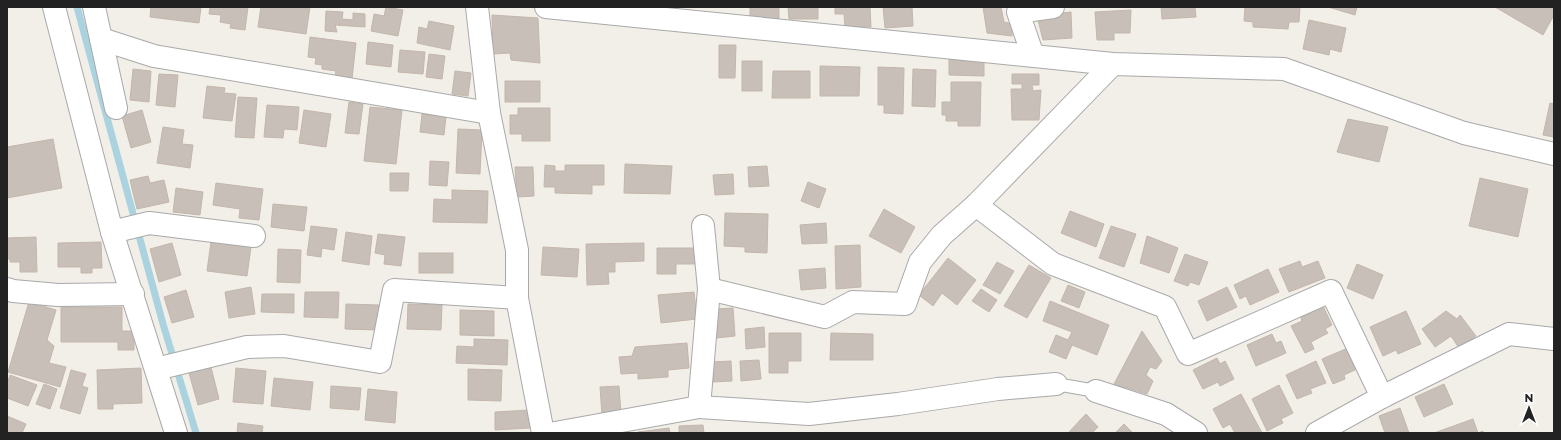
<svg xmlns="http://www.w3.org/2000/svg" width="1561" height="440" font-family="Montserrat,sans-serif">
<style>
.lines{fill:none;stroke-linecap:round;stroke-linejoin:round}
.stream{stroke:#aad3df;stroke-width:7}
.building{fill:#c7bfb8;stroke:#c4b6ab}
.service-casing{stroke:#a9a9a9;stroke-width:14}
.minor-casing{stroke:#a9a9a9;stroke-width:24}
.service{stroke:#fff;stroke-width:12}
.minor{stroke:#fff;stroke-width:22}
</style>
<rect width="100%" height="100%" fill="#f2efe9"/>
<g class="lines">
<path class="stream" d="M77,7L163,324L196,433"/>
</g>
<g class="building">
<path d="M151,7H201L199,23L150,17Z"/>
<path d="M210,7H248L245,30L230,28L231,24L220,22L221,15L209,14Z"/>
<path d="M261,7H310L306,34L258,27Z"/>
<path d="M386,7L403,10L398,36L371,31L374,14L384,16Z"/>
<rect x="750" y="7" width="29" height="13"/>
<path d="M788,7H818V19H789Z"/>
<path d="M835,7H870L871,27H845L844,14H835Z"/>
<path d="M883,7H912L913,26L885,28Z"/>
<path d="M983,7H1001L1004,22L1012,24V36L987,33Z"/>
<path d="M1161,7H1195L1196,17L1162,19Z"/>
<path d="M1245,7H1300L1299,22H1289L1288,29L1253,27V22L1244,21Z"/>
<path d="M1328,7H1357L1355,15Z"/>
<path d="M1495,7H1554V15L1543,35Z"/>
<path d="M1131,10L1130,33H1114V40H1097L1095,12Z"/>
<path d="M326,11L343,12L342,19L353,20V13L365,14V27L335,25L337,32L325,31Z"/>
<path d="M1071,12L1072,38L1043,40L1037,16Z"/>
<path d="M492,15L538,18L540,63L511,60L510,53L493,54Z"/>
<path d="M1309,20L1346,28L1341,52L1330,49L1329,55L1303,49Z"/>
<path d="M429,21L454,26L450,50L417,43L419,27L427,29Z"/>
<path d="M310,37L356,43L352,79L335,77L336,71L322,69V65L315,64L316,58L308,57Z"/>
<path d="M368,42L393,45L391,67L366,64Z"/>
<path d="M719,45H736L735,78H719Z"/>
<path d="M400,50L425,52L423,74L398,72Z"/>
<path d="M429,54L445,56L442,79L426,77Z"/>
<path d="M949,57H984V76L949,75Z"/>
<rect x="742" y="61" width="20" height="30"/>
<path d="M820,66L860,67L859,96H820Z"/>
<path d="M878,67L904,68L903,114L884,113V105H878Z"/>
<path d="M133,69L151,71L149,102L130,100Z"/>
<path d="M913,69L936,70L935,107L912,106Z"/>
<path d="M455,71L471,73L468,96L452,94Z"/>
<path d="M773,71H810V98H772Z"/>
<path d="M159,74L178,75L175,107L156,105Z"/>
<path d="M1012,74H1039V85H1032L1033,91L1041,90L1039,120H1012L1011,89H1022V84H1012Z"/>
<rect x="505" y="81" width="35" height="21"/>
<path d="M951,82H981L980,126H958V121H946V115H942V102H951Z"/>
<path d="M207,86L225,88L224,93L236,94L232,121L203,118Z"/>
<path d="M238,97L257,98L254,138L235,137Z"/>
<path d="M349,102L363,104L359,134L345,133Z"/>
<path d="M1550,103L1554,104V137L1543,135Z"/>
<path d="M267,105L299,107L297,130L284,129L283,138L264,137Z"/>
<path d="M370,107L402,110L396,164L364,161Z"/>
<path d="M518,108H550V141H522V134H510V115H518Z"/>
<path d="M142,110L151,142L131,148L122,116Z"/>
<path d="M304,110L331,114L326,147L299,143Z"/>
<path d="M422,114L446,117L444,135L420,132Z"/>
<path d="M1348,119L1388,127L1379,162L1337,152Z"/>
<path d="M163,127L184,130L182,144L193,145L190,168L157,163Z"/>
<path d="M458,129L482,130L480,174L456,173Z"/>
<path d="M53,139L62,188L7,198V147Z"/>
<path d="M430,161L449,162L447,186L429,185Z"/>
<path d="M625,164L672,166L670,194L624,193Z"/>
<path d="M545,165L555,166V171H565V165H604V185H592V194L555,193V187H544Z"/>
<path d="M767,166L769,186L749,187L748,167Z"/>
<path d="M515,167H533L534,196L517,197Z"/>
<path d="M390,173H409L408,191H390Z"/>
<path d="M733,174L734,194L715,195L713,175Z"/>
<path d="M148,176L150,183L164,180L169,202L137,209L130,180Z"/>
<path d="M1480,178L1528,189L1518,237L1469,226Z"/>
<path d="M808,182L826,189L819,208L801,201Z"/>
<path d="M216,183L263,189L259,220L239,218L240,209L213,205Z"/>
<path d="M176,188L203,192L200,215L173,212Z"/>
<path d="M452,190L488,191L487,223L433,222L434,199L452,200Z"/>
<path d="M273,204L307,207L304,231L271,227Z"/>
<path d="M884,209L915,227L901,253L869,236Z"/>
<path d="M1070,211L1104,224L1096,247L1061,233Z"/>
<path d="M725,213L768,214L767,253L745,252V247L724,246Z"/>
<path d="M826,223L827,243L802,244L800,225Z"/>
<path d="M311,226L337,229L334,250L322,248L321,257L307,255Z"/>
<path d="M1111,226L1136,234L1124,267L1099,258Z"/>
<path d="M346,232L372,236L369,265L342,261Z"/>
<path d="M378,234L405,237L401,266L384,264L385,255L375,253Z"/>
<path d="M1147,236L1178,248L1169,273L1140,263Z"/>
<path d="M36,237L37,272H20V262H10V259H7V238Z"/>
<path d="M101,242L102,268H92V273H81V267H58V243Z"/>
<path d="M211,242L251,247L247,276L207,271Z"/>
<path d="M172,243L181,275L159,282L150,249Z"/>
<path d="M644,243V261L615,262V272H608L609,284L587,285L586,244Z"/>
<path d="M860,245L861,287L836,289L835,246Z"/>
<path d="M543,247L579,249L577,277L541,275Z"/>
<path d="M657,248H696V264H676V274H657Z"/>
<path d="M278,249L301,250L300,283L277,282Z"/>
<rect x="419" y="253" width="34" height="20"/>
<path d="M1185,254L1208,262L1199,285L1190,282L1188,286L1174,281Z"/>
<path d="M948,258L976,280L957,305L942,293L933,306L919,295Z"/>
<path d="M1300,261L1302,267L1318,261L1325,278L1289,292L1279,269Z"/>
<path d="M997,262L1014,271L1000,294L983,285Z"/>
<path d="M1357,264L1383,275L1373,299L1347,288Z"/>
<path d="M1029,265L1051,278L1027,318L1004,306Z"/>
<path d="M825,268L826,288L801,290L799,270Z"/>
<path d="M1268,269L1279,292L1250,305L1246,296L1240,299L1234,285Z"/>
<path d="M1068,285L1085,292L1079,308L1061,301Z"/>
<path d="M251,287L255,314L229,318L225,292Z"/>
<path d="M1227,287L1237,307L1207,321L1198,301Z"/>
<path d="M981,289L997,300L989,312L972,301Z"/>
<path d="M186,290L194,317L172,323L164,297Z"/>
<path d="M305,292H339L338,318L304,317Z"/>
<path d="M694,292L697,319L661,323L658,295Z"/>
<path d="M262,294H294V313L261,312Z"/>
<path d="M1050,301L1109,325L1097,355L1072,345L1066,359L1049,352L1056,335L1068,340L1072,332L1043,321Z"/>
<path d="M29,302L56,310L47,340L54,346L49,363L66,367L60,387L8,372Z"/>
<path d="M346,304L379,305L378,330L345,329Z"/>
<path d="M408,304L442,305L441,330L407,329Z"/>
<path d="M1323,306L1332,325L1325,329L1328,333L1311,342L1314,349L1305,353L1291,326L1302,321L1301,317Z"/>
<path d="M61,307H122V331H134V350H118V342H61Z"/>
<path d="M733,308L735,336L716,338L714,309Z"/>
<path d="M460,310L494,311V336L460,335Z"/>
<path d="M1406,311L1421,344L1398,354L1396,350L1383,356L1370,327Z"/>
<path d="M1446,311L1457,319L1460,315L1476,336L1459,348L1451,336L1435,347L1422,329Z"/>
<path d="M764,327L765,347L746,349L745,329Z"/>
<path d="M1142,331L1162,361L1156,369L1150,367L1146,375L1153,381L1147,394L1114,384Z"/>
<path d="M769,333H801V361H788V373H769Z"/>
<path d="M831,333L873,334V360H830Z"/>
<path d="M1272,334L1276,343L1281,341L1286,353L1256,366L1247,345Z"/>
<path d="M474,339L508,340L507,365L456,363L457,346L474,347Z"/>
<path d="M687,343L689,368L668,370V377L638,379V373L621,374L619,357L632,356L635,347Z"/>
<path d="M1348,348L1357,369L1344,375L1345,379L1333,384L1322,359Z"/>
<path d="M1217,358L1220,364L1225,361L1234,379L1220,386L1218,382L1203,389L1193,370Z"/>
<path d="M759,360L761,379L741,381L740,361Z"/>
<path d="M731,361L732,381L713,382L711,362Z"/>
<path d="M1316,361L1326,383L1310,389L1312,393L1297,399L1286,375Z"/>
<path d="M211,367L219,399L198,405L189,373Z"/>
<path d="M141,368L142,403L113,404V409H98L97,370Z"/>
<path d="M236,368L266,371L263,404L233,402Z"/>
<path d="M468,369L502,370L501,401L468,400Z"/>
<path d="M71,370L86,374L82,386L88,388L80,414L60,408Z"/>
<path d="M10,375L37,385L28,406L7,398V384Z"/>
<path d="M274,378L313,382L310,410L271,406Z"/>
<path d="M44,384L57,389L50,409L36,404Z"/>
<path d="M1444,384L1453,404L1424,417L1415,397Z"/>
<path d="M1279,385L1293,413L1281,419L1283,423L1267,431L1252,399Z"/>
<path d="M331,386L361,388L359,410L330,408Z"/>
<path d="M619,386L621,414L602,416L600,387Z"/>
<path d="M368,389L397,392L395,423L365,420Z"/>
<path d="M1241,394L1262,433H1235L1230,424L1223,428L1213,409Z"/>
<path d="M1400,408L1409,433H1385L1379,416Z"/>
<path d="M529,410L530,428L495,430V412Z"/>
<path d="M1086,414L1098,427L1092,433H1068Z"/>
<path d="M7,416L26,424L22,433H7Z"/>
<path d="M1473,419L1478,433L1483,431V433H1434Z"/>
<path d="M238,423L263,426L262,433H237Z"/>
<path d="M1124,424L1133,433H1115Z"/>
<path d="M703,425L704,433H679V426Z"/>
<path d="M669,428L670,433L638,432Z"/>
</g>
<g class="lines">
<g class="service-casing">
<path id="service" d="M1056,384L1096,391"/>
</g>
<g class="minor-casing">
<g id="minor">
<path d="M54,7L112,232L176,433"/>
<path d="M94,7L116,108"/>
<path d="M477,7L489,113L517,250V298L543,433"/>
<path d="M546,7L1113,64L1284,69L1464,133L1554,154"/>
<path d="M101,39L154,56L489,113"/>
<path d="M1033,56L1018,12L1053,7"/>
<path d="M976,205L1053,264L1165,307L1188,354L1331,291L1382,397"/>
<path d="M112,232L149,223L254,236"/>
<path d="M7,289L13,291L58,295L133,294"/>
<path d="M709,289L825,317L853,302L905,304L920,262L942,235L976,205L1113,64"/>
<path d="M156,369L247,347L284,346L380,362L394,290L517,298"/>
<path d="M1096,391L1166,414L1196,433"/>
<path d="M699,407L809,414L898,404L998,389L1056,384"/>
<path d="M555,433L699,407L709,289L703,226"/>
<path d="M1317,433L1382,397L1509,334L1554,339"/>
</g>
</g>
<use href="#service" class="service"/>
<use href="#minor" class="minor"/>
</g>
<rect width="1561" height="440" fill="none" stroke="#222222" stroke-width="16"/>
<g transform="translate(1529 408)" stroke="#ffffff" stroke-width="3" paint-order="stroke">
<path d="M0-3L7 15L0 10L-7 15Z" fill="#222222"/>
<text y="-6" font-size="11" font-weight="bold" text-anchor="middle" fill="#222222">N</text>
</g>
</svg>
